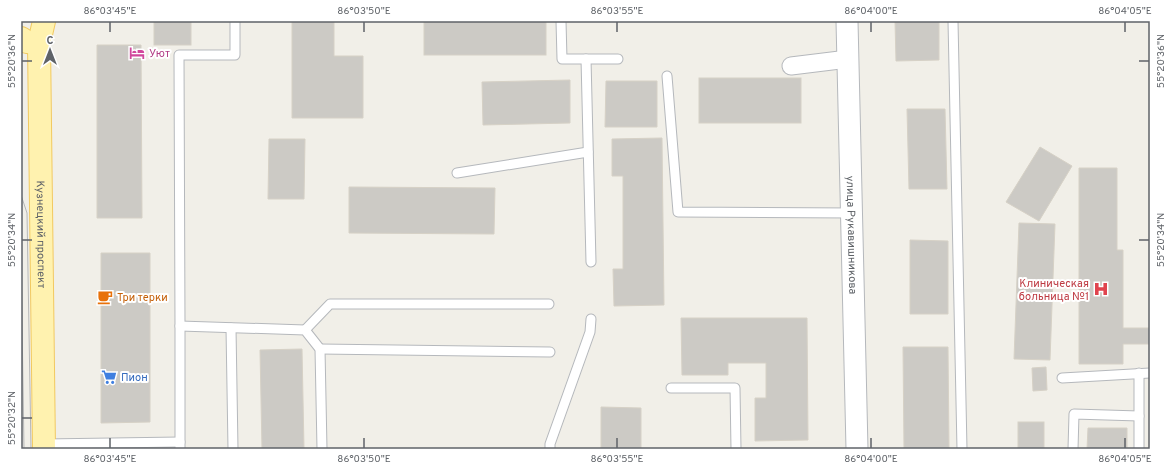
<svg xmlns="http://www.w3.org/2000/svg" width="1171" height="470" font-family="Overpass,sans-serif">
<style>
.building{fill:#cccac5;stroke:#d6d1c6}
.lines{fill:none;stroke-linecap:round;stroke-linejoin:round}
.service-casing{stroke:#b5b8bc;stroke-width:11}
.minor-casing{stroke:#b5b8bc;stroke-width:19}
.tertiary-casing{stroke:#b5b8bc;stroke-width:23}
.primary-casing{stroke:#f2c960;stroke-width:24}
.service{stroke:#fff;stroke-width:9}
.minor{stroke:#fff;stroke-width:17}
.tertiary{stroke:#fff;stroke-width:21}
.primary{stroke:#fff2af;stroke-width:22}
.tram{stroke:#b6b7b8;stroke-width:1}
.ticks{fill:none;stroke:#5f6368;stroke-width:1.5}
.labels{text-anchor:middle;stroke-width:4;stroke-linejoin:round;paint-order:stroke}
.hotel-label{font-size:11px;fill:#b23c85;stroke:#fff;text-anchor:start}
.street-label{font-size:11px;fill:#5f6368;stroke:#fff}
.health-label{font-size:11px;fill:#be3a42;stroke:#fff;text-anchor:end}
.food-label{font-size:11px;fill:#c56008;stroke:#fff;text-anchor:start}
.shop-label{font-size:11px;fill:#366cbe;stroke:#fff;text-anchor:start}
.neatline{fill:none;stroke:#5f6368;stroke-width:1.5}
.ticks-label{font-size:10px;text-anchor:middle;fill:#5f6368}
</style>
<rect width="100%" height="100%" fill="#f1efe8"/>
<g class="building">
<rect x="154" y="21" width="37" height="24"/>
<path d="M292,21H334V56H363V118H292Z"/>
<rect x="424" y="21" width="122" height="34"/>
<path d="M895,21H939V60L896,61Z"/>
<path d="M97,45H141L142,218H97Z"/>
<rect x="699" y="78" width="102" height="45"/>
<path d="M570,80V123L483,125L482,82Z"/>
<path d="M606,81H657V127H605Z"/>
<path d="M907,109H945L947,189H909Z"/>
<path d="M662,138L664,305L614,306L613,269H623V176H612V139Z"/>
<path d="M269,139H305L304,199H268Z"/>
<path d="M1040,147L1072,166L1039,221L1006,202Z"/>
<path d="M1079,168H1117V250H1123V328H1150V344H1123V364H1079Z"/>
<path d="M349,187L495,188L494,234L349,233Z"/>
<path d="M1019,223L1055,224L1050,360L1014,359Z"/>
<path d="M910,240L948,241V314H910Z"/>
<path d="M101,253H150V422L101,423Z"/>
<path d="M681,318H807L808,440L755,441V398H766V363H728V375H682Z"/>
<path d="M903,347H948L949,449H904Z"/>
<path d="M302,349L304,449H262L260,350Z"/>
<path d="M1046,367L1047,390L1033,391L1032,368Z"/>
<path d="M601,407L641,408V449H601Z"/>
<rect x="1018" y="422" width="26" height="27"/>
<path d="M1088,428H1127V449H1087Z"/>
</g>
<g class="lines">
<g class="service-casing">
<g id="service">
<path d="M561,21L562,59H618"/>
<path d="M953,21L962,449"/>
<path d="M586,59L591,262"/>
<path d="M667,76L678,212L852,213"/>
<path d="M457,173L588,152"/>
<path d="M180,326L305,330L320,349L322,449"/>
<path d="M231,328L233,449"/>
<path d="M305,330L330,304H549"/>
<path d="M320,349L550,352"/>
<path d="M1062,378L1150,373"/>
<path d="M671,388H735L736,449"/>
<path d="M44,444L180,442"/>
<path d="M180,449V326L179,55H235V21"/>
<path d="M550,449V444L590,332L591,319"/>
<path d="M1073,449L1074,414L1139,416"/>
<path d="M1139,449V373"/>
</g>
</g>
<g class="minor-casing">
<path id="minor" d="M791,66L848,59"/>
</g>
<g class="tertiary-casing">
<g id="tertiary">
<path id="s1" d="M847,21L857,449"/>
</g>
</g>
<g class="primary-casing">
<g id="primary">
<path id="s2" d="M44,21L39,43L44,449"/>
<path d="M21,38L27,42L39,43"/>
</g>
</g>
<use href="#service" class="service"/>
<use href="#minor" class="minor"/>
<use href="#tertiary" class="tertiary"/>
<use href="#primary" class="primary"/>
<g class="tram">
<path d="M21,195L27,213L31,449"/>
<path d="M21,256L24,449"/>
</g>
</g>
<path class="ticks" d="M110,22V32M364,22V32M617,22V32M871,22V32M1125,22V32M22,61H32M1139,61H1149M22,240H32M1139,240H1149M22,418H32M110,438V448M364,438V448M617,438V448M871,438V448M1125,438V448"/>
<defs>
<g id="hotel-bare" transform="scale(1.2)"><path d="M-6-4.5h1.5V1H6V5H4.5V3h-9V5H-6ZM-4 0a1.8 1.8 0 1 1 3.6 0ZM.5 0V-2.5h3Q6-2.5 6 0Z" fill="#d1479c" stroke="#fff" stroke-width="2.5" paint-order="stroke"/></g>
<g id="hospital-bare" transform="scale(1.2)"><path d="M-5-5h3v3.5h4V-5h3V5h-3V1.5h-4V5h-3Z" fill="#e0444e" stroke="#fff" stroke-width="2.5" paint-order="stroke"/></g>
<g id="cafe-bare" transform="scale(1.2)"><path d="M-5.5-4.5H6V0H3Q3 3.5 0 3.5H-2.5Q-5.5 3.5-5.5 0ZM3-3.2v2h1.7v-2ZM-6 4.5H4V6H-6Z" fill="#e8710a" stroke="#fff" stroke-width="2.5" paint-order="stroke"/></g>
<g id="supermarket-bare" transform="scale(1.2)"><path d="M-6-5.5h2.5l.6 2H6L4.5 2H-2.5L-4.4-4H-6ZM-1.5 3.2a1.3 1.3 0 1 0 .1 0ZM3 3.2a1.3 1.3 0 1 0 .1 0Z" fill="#3f7fe0" stroke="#fff" stroke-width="2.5" paint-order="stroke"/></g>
</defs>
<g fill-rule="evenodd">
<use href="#hotel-bare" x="137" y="53"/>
<use href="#hospital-bare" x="1101" y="289"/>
<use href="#cafe-bare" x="105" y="297"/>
<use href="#supermarket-bare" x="109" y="377"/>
</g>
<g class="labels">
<g class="hotel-label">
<text x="149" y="57">Уют</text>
</g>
<g class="street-label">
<text dy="4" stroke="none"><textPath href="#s2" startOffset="214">Кузнецкий проспект</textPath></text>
<text dy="4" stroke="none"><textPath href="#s1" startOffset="214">улица Рукавишникова</textPath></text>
</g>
<g class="health-label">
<text x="1089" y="287">Клиническая<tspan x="1089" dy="13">больница №1</tspan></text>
</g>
<g class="food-label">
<text x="117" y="301">Три терки</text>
</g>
<g class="shop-label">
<text x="121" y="381">Пион</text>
</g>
</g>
<rect width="1171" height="470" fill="none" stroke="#ffffff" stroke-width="44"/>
<g transform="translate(50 50)" stroke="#ffffff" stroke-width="3" paint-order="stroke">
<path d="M0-3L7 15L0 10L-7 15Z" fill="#5f6368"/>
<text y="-6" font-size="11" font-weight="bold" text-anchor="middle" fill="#5f6368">С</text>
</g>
<rect x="22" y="22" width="1127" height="426" class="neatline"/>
<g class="ticks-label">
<text x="110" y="14">86°03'45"E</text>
<text x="364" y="14">86°03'50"E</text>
<text x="617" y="14">86°03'55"E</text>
<text x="871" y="14">86°04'00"E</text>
<text x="1125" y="14">86°04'05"E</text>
<text transform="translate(11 61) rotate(-90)" y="4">55°20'36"N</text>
<text transform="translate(1160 61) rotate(-90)" y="4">55°20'36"N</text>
<text transform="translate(11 240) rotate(-90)" y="4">55°20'34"N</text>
<text transform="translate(1160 240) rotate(-90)" y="4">55°20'34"N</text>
<text transform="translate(11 418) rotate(-90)" y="4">55°20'32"N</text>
<text x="110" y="462">86°03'45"E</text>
<text x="364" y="462">86°03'50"E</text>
<text x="617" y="462">86°03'55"E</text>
<text x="871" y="462">86°04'00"E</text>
<text x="1125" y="462">86°04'05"E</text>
</g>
</svg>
